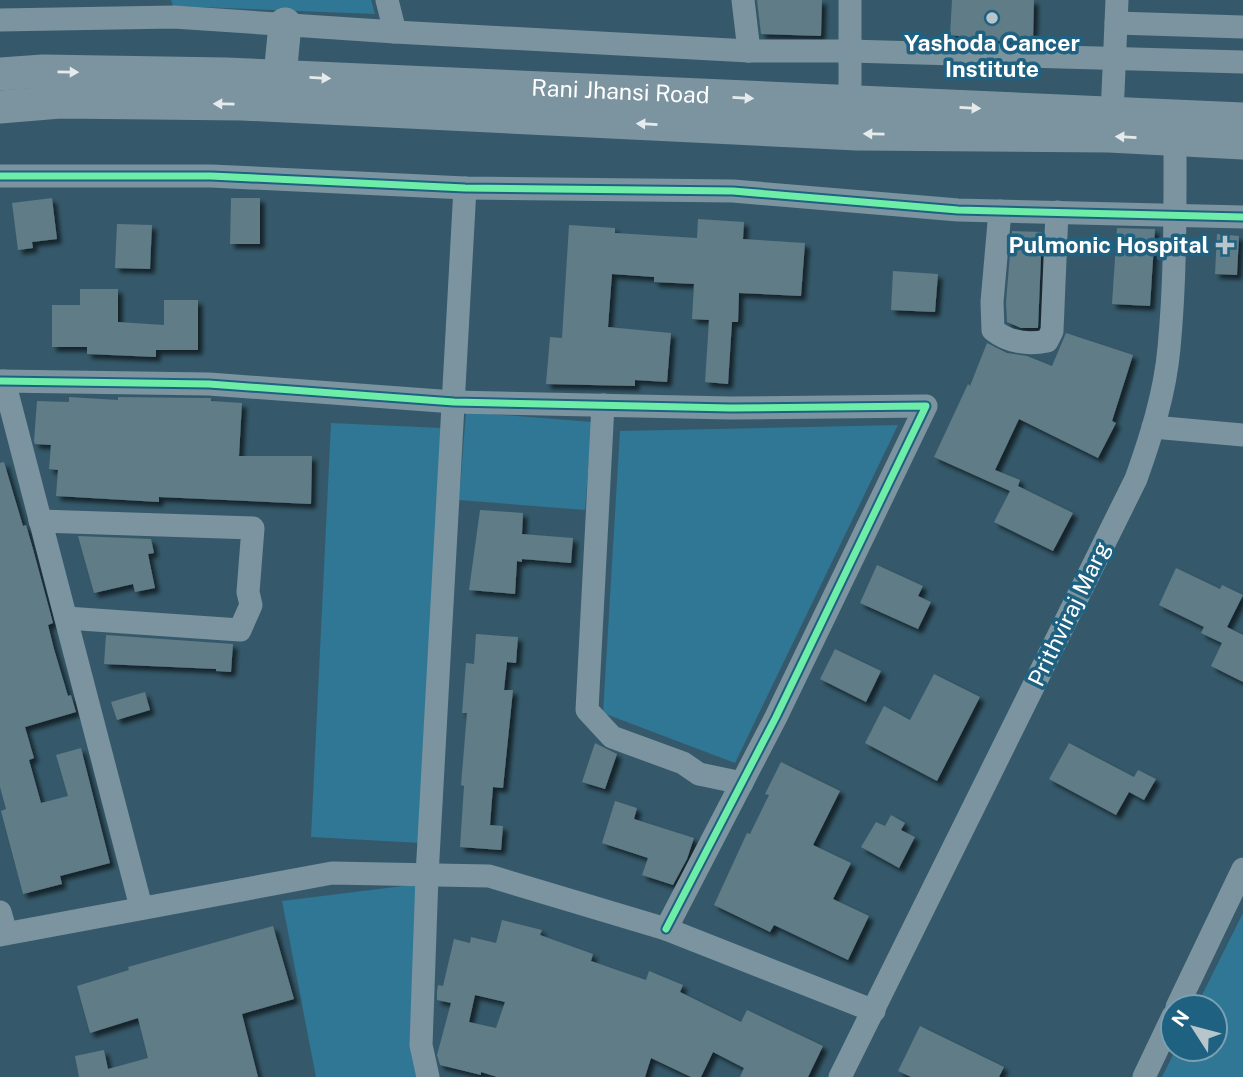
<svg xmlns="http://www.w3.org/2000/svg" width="1243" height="1077" font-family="'Public Sans',sans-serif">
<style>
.green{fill:#307695}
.building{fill:#607b87;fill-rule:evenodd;filter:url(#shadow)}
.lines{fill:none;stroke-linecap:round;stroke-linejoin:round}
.minor{stroke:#7b94a0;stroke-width:23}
.highway{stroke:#7c94a0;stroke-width:33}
.cycleway-casing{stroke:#1f6180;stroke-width:11}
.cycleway{stroke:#6deda7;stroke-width:7}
.oneway{fill:#e5eaec}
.poi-dot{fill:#b8c5cb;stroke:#1f6180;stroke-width:2.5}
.labels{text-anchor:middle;stroke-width:7;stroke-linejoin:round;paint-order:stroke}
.poi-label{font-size:23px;font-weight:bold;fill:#fff;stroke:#1f6180}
.street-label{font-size:23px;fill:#fff;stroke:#1f6180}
</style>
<defs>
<filter id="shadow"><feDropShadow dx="4.5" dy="4.5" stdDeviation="2" flood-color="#0009"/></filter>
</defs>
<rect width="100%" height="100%" fill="#35596a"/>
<g class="green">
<path d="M171,0H371L375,14L173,6Z"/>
<path d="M466,412L592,422L585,510L459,500Z"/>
<path d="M331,423L442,428L421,843L311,837Z"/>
<path d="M898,425L735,763L603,713L620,431Z"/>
<path d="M419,884L428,1077H316L282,901Z"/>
<path d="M1243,913V1077H1162L1176,1049H1215V1007H1196Z"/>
</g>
<g class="building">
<path d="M757,0H822L821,36L761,34Z"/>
<path d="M952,0H1034L1033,42L999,41L950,35Z"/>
<path d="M52,198L57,239L32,242L33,248L18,250L12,203Z"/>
<path d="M231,198H260V244H230Z"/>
<path d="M698,219L744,222L743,239L805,243L801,296L739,293L738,322H732L728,384L705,382L709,320L692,319L694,284L654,282V277L612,274L608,327L671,333L667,382L635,380V386L546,384L550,337L562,338L569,225L615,228V233L697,238Z"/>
<path d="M117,224L152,225L150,269L115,268Z"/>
<path d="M1117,228L1155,229L1150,306L1112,304Z"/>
<path d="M1012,231L1042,232L1038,328H1021L1007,322L1006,302Z"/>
<path d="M1217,234L1239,236L1237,275L1215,274Z"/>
<path d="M893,271L938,274L935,312L891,310Z"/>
<path d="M80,289H118V322L164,325V300H198V350H156V357L87,354V347H52V305H80Z"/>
<path d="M1066,333L1133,355L1112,421L1116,423L1098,458L1019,419L995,470L1020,480L1018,486L1073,513L1053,551L994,522L1010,491L934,457L968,384L970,386L987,343L1007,353L1027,356L1052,366Z"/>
<path d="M69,397L118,400V397L203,398H211V401L242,403L239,456H312L311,504L159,497V502L56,496L58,470L49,469L51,445L35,444L34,441L37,401L69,402Z"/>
<path d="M4,462L23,526L26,525L33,549L53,623L48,625L54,649L68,696L71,695L76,712L25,727L34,758L29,760L41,803L68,796L56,755L81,748L110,863L60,876L62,884L23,894L1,811L6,809L0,787V463Z"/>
<path d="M480,510L523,513L522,534L573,538L571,563L522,559V562L517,561L515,594L469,590Z"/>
<path d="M78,536L151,539L154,553L148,554L155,588L135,592L133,584L94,593Z"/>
<path d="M877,565L923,586L918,596L931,602L918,629L860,603Z"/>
<path d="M1176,568L1220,589L1222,585L1243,595L1227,627L1243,635V682L1211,666L1222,643L1201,633L1204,627L1159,605Z"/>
<path d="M476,634L518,637L516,663L507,662L504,690H513L503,788L493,787L490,825L503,826L501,850L460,847L464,786L461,785L467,713H462L466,663L474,664Z"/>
<path d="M106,635L233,644L231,672L216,671V669L104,664Z"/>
<path d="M835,649L881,671L866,702L820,679Z"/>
<path d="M934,674L980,697L937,781L865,743L884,706L910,720Z"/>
<path d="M145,692L150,710L117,720L111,702Z"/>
<path d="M595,743L617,754L605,789L582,782Z"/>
<path d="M1069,743L1134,777L1138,770L1156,779L1144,800L1129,792L1116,815L1049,779Z"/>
<path d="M781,762L840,791L813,845L851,863L833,899L869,916L848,960L774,925L770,932L714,905L747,833L750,834L769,795L765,794Z"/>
<path d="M615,801L637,808L634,819L694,838L687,859L673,885L642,875L648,858L602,843Z"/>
<path d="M891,815L905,823L901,830L915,837L899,868L861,847L876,822L885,826Z"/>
<path d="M502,920L542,930L540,935L593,954L591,961L646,980L649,971L683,985L680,992L741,1022L747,1010L823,1046L808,1077H740L744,1068L713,1052L701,1077H691L651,1058L645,1077H497L481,1072V1075L440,1065L437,1055L451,1003L437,1000V991L438,985L443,986L454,939L470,943L471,937L496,943ZM475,995L505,1002L496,1028L469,1022Z"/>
<path d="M273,926L294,999L242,1014L258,1077H79L75,1056L104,1050L108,1069L148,1058L138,1018L90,1033L77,986L129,970L128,967Z"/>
<path d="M920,1026L1004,1067L999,1077H911L898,1071Z"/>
</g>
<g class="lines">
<g class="minor">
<path d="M850,0V103"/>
<path d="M0,20L174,17L395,32L387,0"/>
<path d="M1116,23L1243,27"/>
<path d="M395,32L749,51L743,0"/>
<path d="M749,51H849L1243,62"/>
<path d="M1112,115L1117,0"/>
<path d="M0,176H211L465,188L733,191L958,210L1243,217"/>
<path d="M1000,211L992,302L993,330C1008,342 1028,345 1047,341L1052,331L1057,212"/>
<path d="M0,381L209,384L454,402L731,408L926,406L776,717L666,929"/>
<path d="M4,381L141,907"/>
<path d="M603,405L587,710L612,737L683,763L699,774L742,783"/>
<path d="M1153,427L1243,435"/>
<path d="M40,521L253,528L248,592L251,605L240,630L66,618"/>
<path d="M0,912L6,933"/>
<path d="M0,935L332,873L489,876L666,929L874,1011"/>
<path d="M1177,1007L1243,869"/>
<path d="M428,1077L421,1045L427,876L465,188"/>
<path d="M840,1077L1136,479C1151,437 1165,393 1169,348C1176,275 1175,200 1175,127"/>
<path d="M1144,1077L1173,1016"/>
</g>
<g class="highway">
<path id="s1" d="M0,74L43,71L225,74L1243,119"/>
<path d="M280,76L285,24"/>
<path d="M0,107L60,102L242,104L857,134L1109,136L1243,143"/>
</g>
<g class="cycleway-casing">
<g id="cycleway">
<path d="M0,176H211L465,188L733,191L958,210L1243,217"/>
<path d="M0,381L209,384L454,402L731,408L926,406L776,717L666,929"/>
</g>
</g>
<use href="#cycleway" class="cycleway"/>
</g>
<defs><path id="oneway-solid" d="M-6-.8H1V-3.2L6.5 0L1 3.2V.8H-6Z" transform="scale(1.75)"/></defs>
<g class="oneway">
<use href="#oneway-solid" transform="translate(68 72) rotate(1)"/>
<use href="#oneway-solid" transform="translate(320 78) rotate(3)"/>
<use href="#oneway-solid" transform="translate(743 98) rotate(3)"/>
<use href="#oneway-solid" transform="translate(224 104) rotate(-179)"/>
<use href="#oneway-solid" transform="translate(970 108) rotate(3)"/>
<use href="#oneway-solid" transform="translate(647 124) rotate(-177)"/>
<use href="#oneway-solid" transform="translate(874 134) rotate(-179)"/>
<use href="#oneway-solid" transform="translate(1126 137) rotate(-177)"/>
</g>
<g class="poi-dot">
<circle cx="992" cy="18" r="7"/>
<path d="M1221.5 234.5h7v7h7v7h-7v7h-7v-7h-7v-7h7z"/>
</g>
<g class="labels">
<g class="poi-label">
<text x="992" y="51">Yashoda Cancer<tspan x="992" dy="26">Institute</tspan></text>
<text x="1209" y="253" text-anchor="end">Pulmonic Hospital</text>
</g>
<g class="street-label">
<text dy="8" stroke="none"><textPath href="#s1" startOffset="621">Rani Jhansi Road</textPath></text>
<text transform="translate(1069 614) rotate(-64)" y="8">Prithviraj Marg</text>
</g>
</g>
<g transform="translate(1194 1028) rotate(306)"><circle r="33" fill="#1f6180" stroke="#79a0b3" stroke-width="2"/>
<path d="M0-5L12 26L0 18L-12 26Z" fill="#b8c5cb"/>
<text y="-10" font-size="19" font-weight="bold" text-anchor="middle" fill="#ffffff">N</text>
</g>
</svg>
